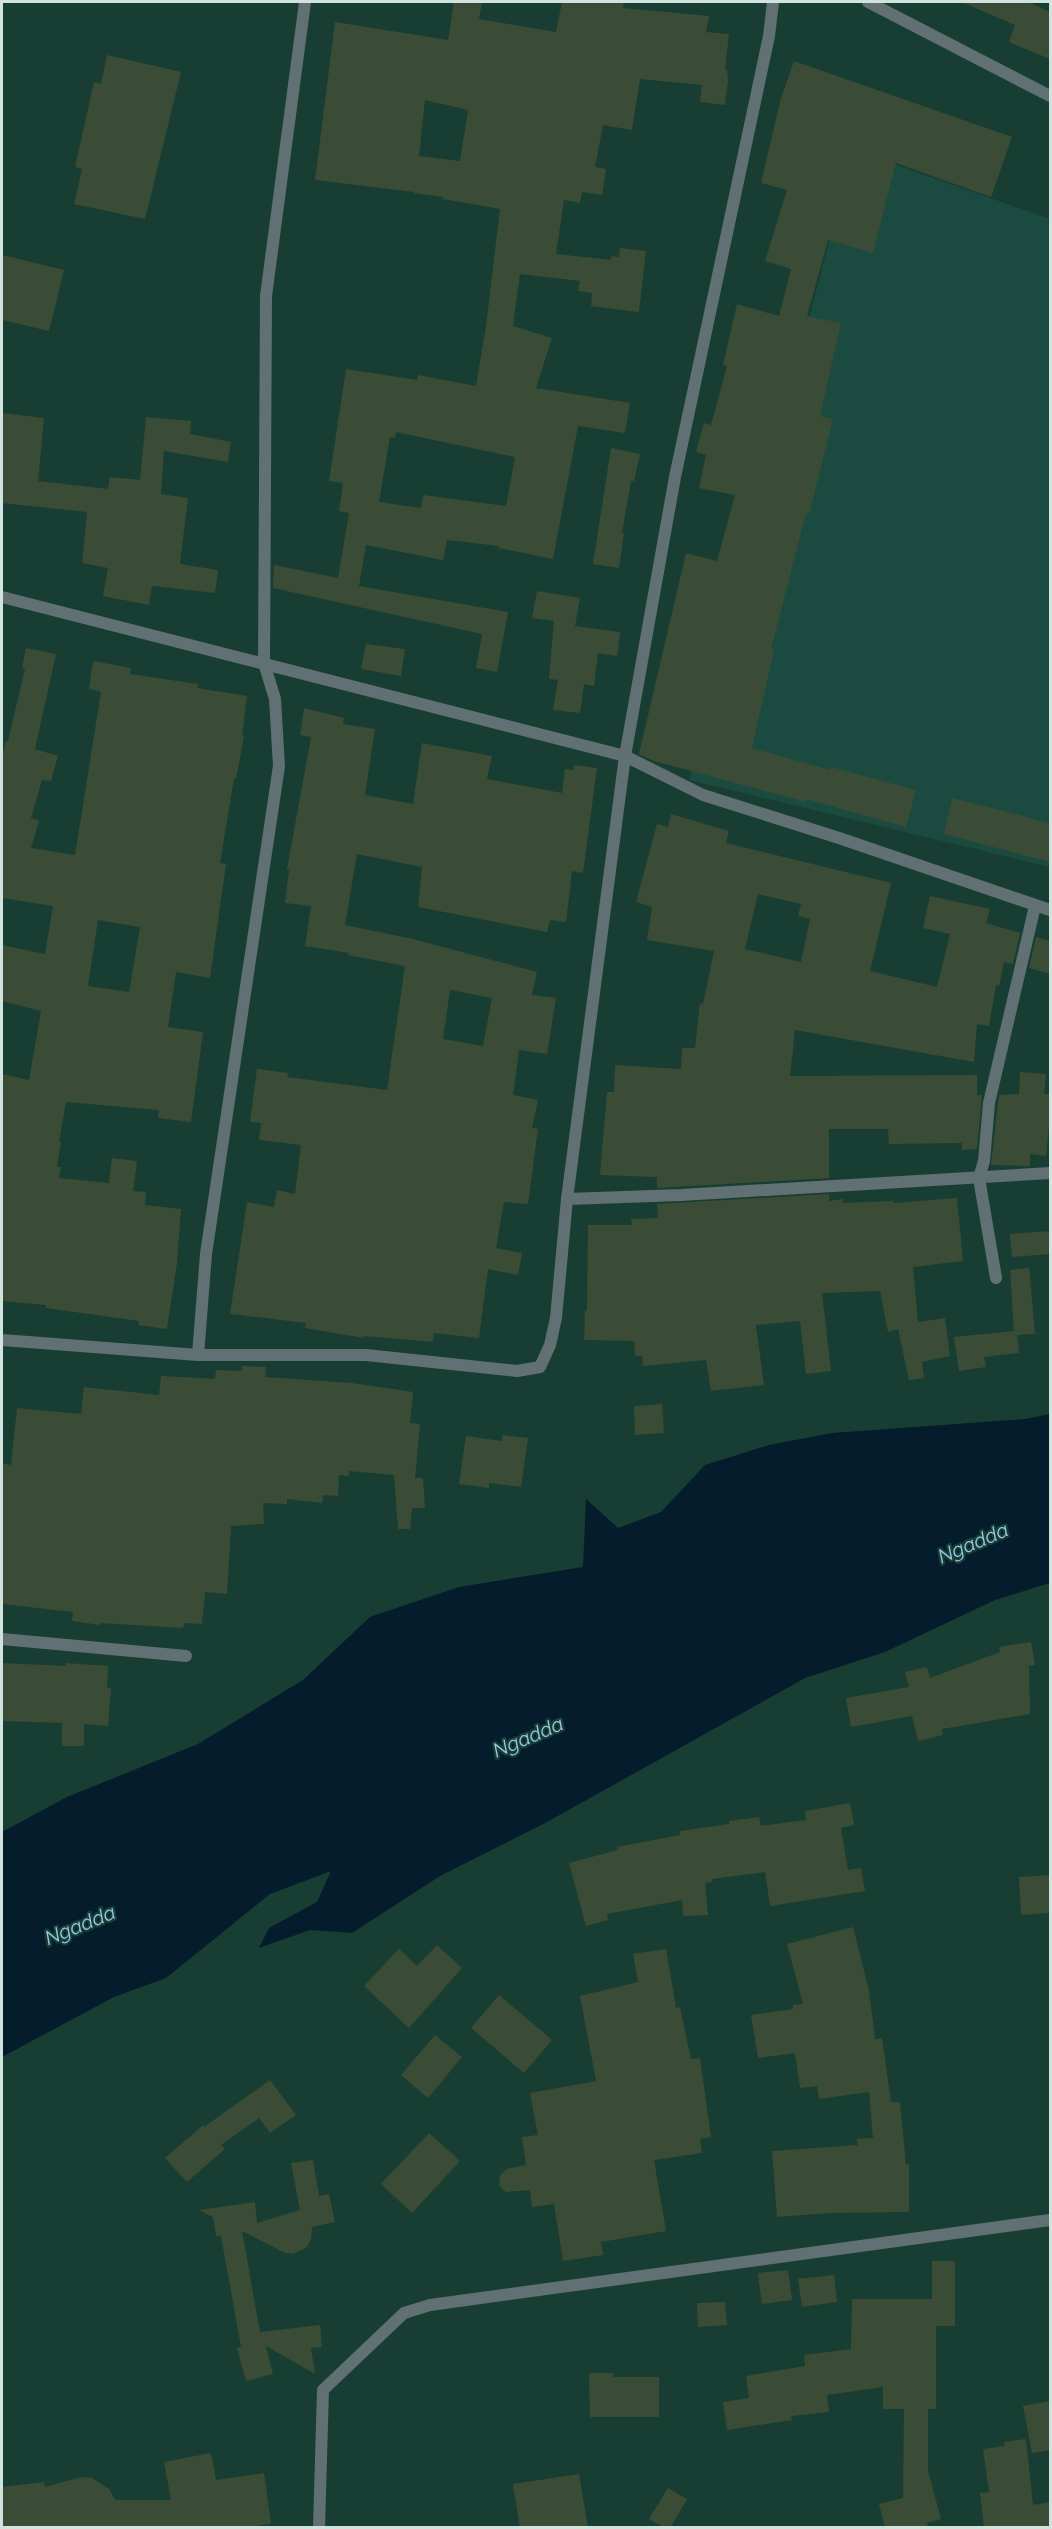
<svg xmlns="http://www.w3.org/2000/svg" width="1052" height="2529" font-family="Raleway,sans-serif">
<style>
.built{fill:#1b4b40}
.water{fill:#041c2c}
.building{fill:#3a4c35;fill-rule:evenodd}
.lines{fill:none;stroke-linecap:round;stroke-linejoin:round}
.minor{stroke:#617173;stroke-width:12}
.labels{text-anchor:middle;stroke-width:4.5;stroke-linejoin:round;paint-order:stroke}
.water-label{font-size:20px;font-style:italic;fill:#97c8ed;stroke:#183e33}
</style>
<rect width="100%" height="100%" fill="#183e33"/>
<path class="built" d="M853,150L1050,219V867L689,780Z"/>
<path class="water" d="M1050,1414V1583L995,1600L885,1652L805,1678L547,1822L440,1876L352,1933L310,1930L259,1948L269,1928L317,1902L331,1871L270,1894L166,1978L114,1997L2,2057V1832L67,1797L198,1744L303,1680L370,1617L459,1587L583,1567L586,1499L618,1528L661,1512L705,1465L769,1445L832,1433L1025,1419Z"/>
<g class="building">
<path d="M454,2H482L479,19L556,32L562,2H624L623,8L709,16L706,32L729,34L725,70H727L728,80L725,105L700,102L702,85L640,79L632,130L603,125L595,167L606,169L602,195L582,192L580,203L564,200L556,254L611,260V256L619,257L620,248L646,251L639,312L591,306L592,293L578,291L580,281L520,274L513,326L552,338L536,388L630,403L625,433L578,426L553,559L499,548V546L447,540L443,560L366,545L359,586L508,612L497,672L476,668L482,634L273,588L274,565L338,578L349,513L339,511L343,483L329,481L346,369L417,380L418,375L476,386L486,326L500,209L443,199V197L414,193V192L315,180L335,22L448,40ZM425,100L468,110L460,161L419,156ZM396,432L515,457L506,506L423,495L421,508L379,502L390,437L395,438Z"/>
<path d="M962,2H1028L1050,12V59L1009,42L1015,25Z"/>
<path d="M107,55L181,72L145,219L74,204L82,169L75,167L94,82L101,84Z"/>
<path d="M794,61L1012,137L991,197L896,163L873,253L828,240L807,316L841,323L820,416L833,419L809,514L806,513L771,649L774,650L752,748L830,770L831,767L916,790L906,827L806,799V802L654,761L639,754L686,553L717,561L735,495L699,488L706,455L696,452L704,423L711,425L727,366L723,365L737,304L779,316L791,269L765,261L787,190L761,183L781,98Z"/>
<path d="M2,255L64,270L49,331L2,320Z"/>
<path d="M2,413L44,418L38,481L108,489L110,477L140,480L146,417L191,421L190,434L231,442L228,462L164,451L161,494L188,498L180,564L218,570L215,593L152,586L149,605L103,596L108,568L82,563L87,512L2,503Z"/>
<path d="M611,448L640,454L634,481H631L622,533H624L619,568L593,564Z"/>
<path d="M537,591L580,598L575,626L620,632L617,656L598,653L594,686L584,684L580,713L553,710L558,680L549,679L554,621L532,618Z"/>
<path d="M366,644L405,649L401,676L361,669Z"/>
<path d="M26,648L56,654L35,749L58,756L51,781L42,780L31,818L39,821L31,848L75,855L101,692L89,689L93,661L131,668L130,674L198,684L197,688L247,696L242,736H244L236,779L234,778L220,863L226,864L210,978L176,972L168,1027L203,1032L191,1122L158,1118L159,1110L66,1102L59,1142H61L57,1167H61L59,1178L109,1183L112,1158L137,1161L133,1191L146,1192L145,1205L181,1209L177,1263L167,1329L138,1325L139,1321L46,1308V1305L2,1301V1074L29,1080L41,1011L2,1001V945L45,954L53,906L2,898V758L6,741H8L25,669L22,668ZM98,920L140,927L129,992L88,986Z"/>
<path d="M304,708L344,718L343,724L375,729L365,795L413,804L422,743L492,756L487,779L562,793L565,769L574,770V765L597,768L583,873L572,871L566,922L550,920L547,932L418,907L422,867L357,854L345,925L413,939L537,972L532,995L556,998L547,1054L519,1050L513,1095L538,1100L532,1128L538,1129L528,1204L504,1202L496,1248L522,1253L518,1275L488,1269L479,1338L434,1333L433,1342L364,1336V1338L305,1328L306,1323L230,1314L247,1202L274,1207L277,1190L295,1194L301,1145L259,1140L261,1123L250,1122L257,1069L288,1073L287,1077L387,1090L405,966L348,955L349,953L305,946L311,906L285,903L289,870L287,869L311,737L300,735ZM450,990L492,998L483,1046L443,1039Z"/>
<path d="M952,798L1050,823V862L944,834Z"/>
<path d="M671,814L729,831L726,843L891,883L870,971L937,987L950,934L923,928L930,896L990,909L986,923L1020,933L1013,964L1004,962L999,986L996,985L989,1026L977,1024L974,1062L795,1030L790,1076L977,1075V1095H982L977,1149L962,1150V1143L889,1144L888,1129H829V1178L657,1188V1177L600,1175L607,1092H614L615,1065L681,1069L682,1048H695L700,1003L703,1004L714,951L647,940L652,907L636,902L657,824L668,827ZM758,894L801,904L798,916L810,919L801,962L745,949Z"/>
<path d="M1036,937L1050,941V974L1029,968Z"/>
<path d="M1020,1072L1046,1074L1044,1094H1050V1117L1046,1156L1030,1154V1166L991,1165L999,1095L1019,1094Z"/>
<path d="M829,1194V1201L843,1199V1203L894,1201V1203L957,1198L963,1261L913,1267L918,1322L945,1318L950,1356L922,1362L924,1378L909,1380L898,1329L888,1332L880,1291L822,1293L831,1371L806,1374L800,1321L756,1325L764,1385L711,1391L706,1360L643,1366L642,1356H635L634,1341L584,1340L585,1311H587L588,1225H632L631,1219L658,1218L657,1204Z"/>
<path d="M1050,1231V1254L1012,1257L1010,1234Z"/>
<path d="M1029,1268L1035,1334L1017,1335L1019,1353L984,1357L986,1367L959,1371L954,1337L1014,1331L1010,1270Z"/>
<path d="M242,1366L266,1367L265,1377L352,1383L413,1392L410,1423L420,1424L415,1478H423L425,1508H412L410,1529H398L394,1475L349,1471V1476L339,1475L338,1496L323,1495L322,1503L287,1499V1504L263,1503L264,1524L231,1526L227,1594L205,1592L202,1624L184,1623L183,1628L101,1623L100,1625L72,1621L73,1612L2,1604V1463L11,1465L17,1408L81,1414L84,1387L159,1395L161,1376L215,1379L216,1370L242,1371Z"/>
<path d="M662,1404L664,1433L635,1435L634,1406Z"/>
<path d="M502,1435L528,1438L521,1487L489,1483V1488L459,1484L466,1436L502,1441Z"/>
<path d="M1031,1642L1035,1665L1029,1666L1030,1714L942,1729L943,1735L918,1741L912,1716L851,1727L846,1698L909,1687L905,1672L927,1667L930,1678L1000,1652L999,1647Z"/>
<path d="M2,1663L66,1666V1663L108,1666L107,1688H111L108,1726L84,1724V1746H62V1723L2,1721Z"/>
<path d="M850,1803L854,1825L841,1828L848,1870L861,1868L865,1891L770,1906L765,1872L712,1879V1882L705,1883L708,1915L683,1916L682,1900L607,1914L608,1920L586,1926L569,1863L618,1850L617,1847L680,1835V1831L729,1824V1821L759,1817L761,1826L806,1820L805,1811Z"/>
<path d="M1050,1875V1913L1021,1915L1019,1877Z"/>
<path d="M853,1927L869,1991L875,2039L882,2038L891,2102H900L906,2165L909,2164V2212L830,2213L777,2217L772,2151L858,2145L857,2139L873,2138L869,2092L819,2099L817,2086L800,2088L795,2053L758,2058L751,2015L793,2009V2005L803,2004L787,1944Z"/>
<path d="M437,1945L462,1968L409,2028L364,1986L399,1949L417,1966Z"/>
<path d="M666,1949L676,2008L680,2007L691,2059L700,2058L711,2137L700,2139L702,2153L654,2160L666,2231L601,2242L603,2255L563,2261L554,2204L532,2207L530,2190L506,2192L499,2185L500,2175L507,2169L526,2165L522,2137L538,2135L530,2093L596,2081L580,1996L638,1982L633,1954Z"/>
<path d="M499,1995L552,2040L524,2073L471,2028Z"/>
<path d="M435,2035L462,2057L428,2098L401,2075Z"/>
<path d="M270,2080L296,2115L270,2133L259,2118L221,2145L225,2149L187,2182L165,2158L203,2125L204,2127Z"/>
<path d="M429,2133L460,2161L412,2213L381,2184Z"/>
<path d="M313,2160L319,2196L329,2194L335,2222L312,2227L311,2239L307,2247L293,2254L285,2253L242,2231L260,2332L320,2325L322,2347L311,2348L315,2374L266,2346L273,2374L246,2381L237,2348L241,2347L221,2236H216L213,2217L199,2210L255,2202L257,2223L300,2210L291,2163Z"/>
<path d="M932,2261H955V2326H936V2409H928V2471L941,2519L927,2523L929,2528H885L879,2504L903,2498L904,2409H883V2387L827,2395L829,2412L791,2416L792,2420L727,2430L723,2402L749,2398L746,2376L805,2366L804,2355L851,2349L852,2299H932Z"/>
<path d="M788,2270L792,2300L762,2304L758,2273Z"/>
<path d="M834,2275L837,2302L802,2307L798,2279Z"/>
<path d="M725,2302L727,2325L698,2327L697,2303Z"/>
<path d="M589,2373H613V2377H659V2417H590Z"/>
<path d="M1050,2401V2450L1032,2453L1023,2406Z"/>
<path d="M1026,2439L1033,2505L1050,2502V2528H984L980,2493L989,2492L983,2449L1005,2446L1004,2442Z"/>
<path d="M211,2453L216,2480L264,2473L271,2524L241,2528H2V2487L44,2482L45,2487L81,2477L92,2478L109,2489L115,2500H171L164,2462Z"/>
<path d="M579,2474L588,2528H520L513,2484Z"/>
<path d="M668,2488L687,2499L670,2528H665L649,2519Z"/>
</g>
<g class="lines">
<g class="minor">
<path d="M868,2L1050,96"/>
<path d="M2,597L625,756L703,795L839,838L1050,910"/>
<path d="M567,1199L681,1195L1050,1173"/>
<path d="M996,1278L979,1178L984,1161L989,1103L1035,906"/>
<path d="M2,1340L198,1355H366L517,1371L540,1367L550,1345L556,1318L567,1199L625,756L675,477L769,36L773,2"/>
<path d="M198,1355L206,1254L279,766L275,699L264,663L266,296L305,2"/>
<path d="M2,1639L186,1656"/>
<path d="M319,2528L323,2390L404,2313L430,2305L1050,2220"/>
</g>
</g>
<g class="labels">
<g class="water-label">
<text transform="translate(973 1543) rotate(-23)" y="7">Ngadda</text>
<text transform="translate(528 1737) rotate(-23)" y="7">Ngadda</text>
<text transform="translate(80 1925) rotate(-22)" y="7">Ngadda</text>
</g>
</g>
<rect width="1052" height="2529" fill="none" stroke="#d0e4dd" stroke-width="6"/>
</svg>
